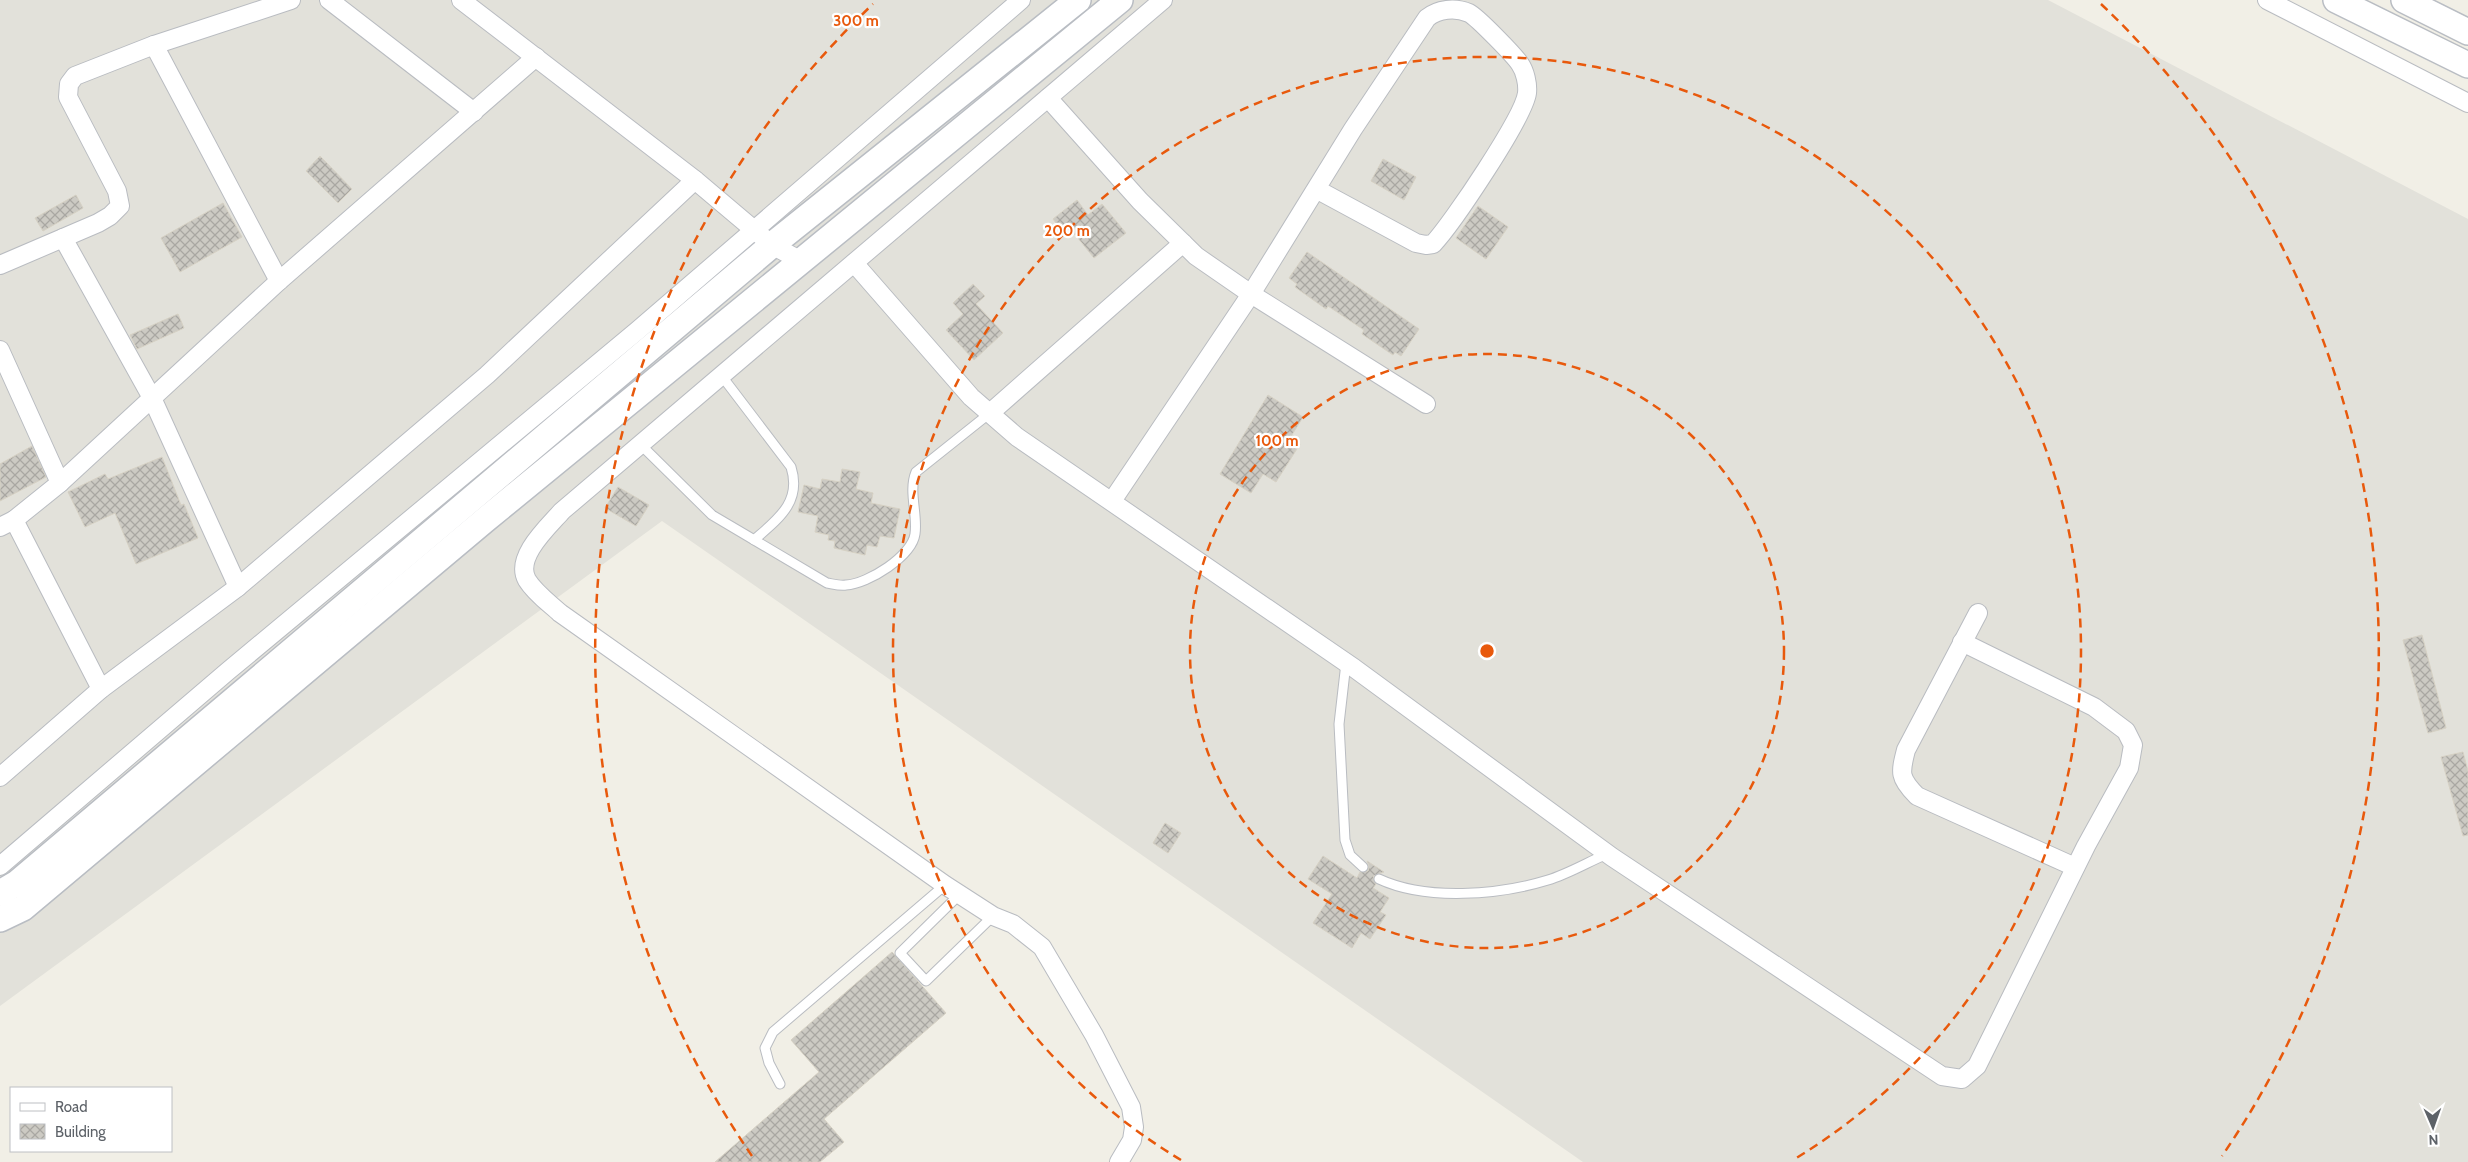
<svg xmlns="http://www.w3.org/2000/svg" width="2468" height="1162" font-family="Cabin,sans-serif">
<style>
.industrial{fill:#e2e1da}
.building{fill:url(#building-cross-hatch);stroke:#d6d1c4}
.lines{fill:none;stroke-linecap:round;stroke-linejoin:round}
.lane-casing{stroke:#b9bcc1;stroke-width:11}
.street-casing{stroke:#b9bcc1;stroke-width:20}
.secondary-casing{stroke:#b9bdc3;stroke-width:28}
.lane{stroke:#fff;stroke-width:9}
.street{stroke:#fff;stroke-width:18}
.secondary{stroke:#fff;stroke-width:25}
.ring{fill:none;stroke:#e8590c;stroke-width:2.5;stroke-dasharray:9 6}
.centre{fill:#e8590c;stroke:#fff;stroke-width:2.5}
.ring-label{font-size:15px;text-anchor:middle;font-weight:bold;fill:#e8590c;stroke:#fff;stroke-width:4.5;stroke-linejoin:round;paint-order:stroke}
</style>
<defs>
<pattern id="building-cross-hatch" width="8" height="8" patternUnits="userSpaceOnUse" patternTransform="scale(1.25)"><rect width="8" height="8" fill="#cccac3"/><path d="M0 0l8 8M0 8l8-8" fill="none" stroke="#a9a7a2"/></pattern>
</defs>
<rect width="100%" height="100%" fill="#f1efe6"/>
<path class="industrial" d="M0,0H2048L2468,219V1162H1583L662,521L0,1006Z"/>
<g class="building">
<path d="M320,156L352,189L338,203L306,171Z"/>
<path d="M1383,159L1416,177L1404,200L1371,181Z"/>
<path d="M76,195L83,208L43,231L35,218Z"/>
<path d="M1077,200L1088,215L1102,204L1126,233L1094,258L1069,227L1063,232L1053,219Z"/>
<path d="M223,203L242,237L180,272L161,238Z"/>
<path d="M1478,206L1508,227L1486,259L1456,238Z"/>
<path d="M1307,252L1419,329L1401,356L1395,352L1393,355L1362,334L1364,330L1328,306L1326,309L1295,287L1297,284L1289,278Z"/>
<path d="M973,284L985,296L976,304L1003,333L974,360L946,330L963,314L953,303Z"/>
<path d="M178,314L184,328L137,349L130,335Z"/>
<path d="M1268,395L1303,417L1290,438L1300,444L1276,482L1263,474L1251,493L1220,474Z"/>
<path d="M32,446L46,477L0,501V464Z"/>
<path d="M162,457L181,505L184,504L198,538L136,564L115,513L85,527L68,492L105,474L108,479Z"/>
<path d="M842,469L860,472L856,489L873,493L871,503L900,509L894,538L880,536L877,547L867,545L865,555L834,548L835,541L828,540L829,535L815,532L818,516L798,512L804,485L820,489L822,479L840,482Z"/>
<path d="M618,487L649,505L636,526L605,508Z"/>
<path d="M2422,635L2446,728L2428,733L2403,640Z"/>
<path d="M2463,752L2468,771V835L2463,836L2441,757Z"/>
<path d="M1165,823L1181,833L1168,853L1153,843Z"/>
<path d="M1323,856L1357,878L1360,872L1368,871L1369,866L1367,861L1384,872L1373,876L1376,884L1373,888L1389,898L1380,912L1386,915L1370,939L1361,933L1352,948L1313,923L1332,894L1308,879Z"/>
<path d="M892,952L946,1013L824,1119L844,1142L820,1162H715L819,1072L791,1040Z"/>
</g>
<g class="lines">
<g class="lane-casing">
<g id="lane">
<path d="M721,375L791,467C802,502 778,519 754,540"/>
<path d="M640,444L712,515L827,583C833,584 840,586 846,585C868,584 912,556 915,534C918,514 908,491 916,472L990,413"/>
<path d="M1346,663L1339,724L1345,840L1350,855L1363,867"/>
<path d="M1379,879C1426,901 1499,895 1548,880C1568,874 1588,862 1607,854"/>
<path d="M961,893L900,953L926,981L993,916"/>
<path d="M780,1084L769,1063L765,1048L773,1032L945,885"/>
</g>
</g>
<g class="street-casing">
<g id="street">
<path d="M329,0L474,112"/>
<path d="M461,0L695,180L772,245L801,261"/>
<path d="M2267,0L2468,103"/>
<path d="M154,45L279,281"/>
<path d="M1048,98L1140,201L1196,256L1251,294L1426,404"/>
<path d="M63,238L152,398L238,587"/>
<path d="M854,263L971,397L1017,437L1354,668L1612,857L1942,1076L1962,1079L1977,1066L2086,846L2129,768L2133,745L2126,731L2094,707L1962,642"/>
<path d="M0,265L98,223L110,216L120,206L117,191L68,97L69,84L75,76L154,45L291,0"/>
<path d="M0,350L60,483"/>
<path d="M990,413L1183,243"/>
<path d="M1112,501L1251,294L1353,129L1427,18C1438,9 1455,7 1469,13C1477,17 1515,56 1520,64C1525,71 1528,84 1527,93C1524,117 1452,224 1433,244L1426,245L1416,243L1316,189"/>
<path d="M14,520L60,483L279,281L536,57"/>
<path d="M0,527L14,520L101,689"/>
<path d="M1978,613L1906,750C1900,773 1899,778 1917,796L2075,867"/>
<path d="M0,777L101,689L238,587L487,375L695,180"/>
<path d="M0,866L228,671L637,331L1021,0"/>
<path d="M1119,1162L1132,1140L1134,1127L1131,1107L1094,1035L1042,947L1013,924L993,916L945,885L560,613C549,603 535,593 527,580C514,557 549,526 562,511L1163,0"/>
</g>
</g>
<g class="secondary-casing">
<g id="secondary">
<path d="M2336,0L2468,65"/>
<path d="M2404,0L2468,32"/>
<path d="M0,893L17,883L772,245L1078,0"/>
<path d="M0,919L23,908L485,520L1120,0"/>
</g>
</g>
<use href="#lane" class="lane"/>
<use href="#street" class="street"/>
<use href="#secondary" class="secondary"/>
</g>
<g class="ring">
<circle cx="1487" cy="651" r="297"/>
<path d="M1181 1160A594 594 0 1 1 1793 1160"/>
<path d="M752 1156A892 892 0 0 1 873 4M2101 4A892 892 0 0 1 2222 1156"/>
</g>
<circle cx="1487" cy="651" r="8" class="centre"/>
<g class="ring-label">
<text x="856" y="26">300 m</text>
<text x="1067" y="236">200 m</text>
<text x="1277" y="446">100 m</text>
</g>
<rect x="10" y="1087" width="162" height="65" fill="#ffffff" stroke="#bec0c3"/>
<rect x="20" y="1103" width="25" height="8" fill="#ffffff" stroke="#bec0c3"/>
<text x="55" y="1112" font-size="15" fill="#5d6268">Road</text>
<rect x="20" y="1124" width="25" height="15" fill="url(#building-cross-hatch)" stroke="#bec0c3"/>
<text x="55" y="1137" font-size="15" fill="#5d6268">Building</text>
<g transform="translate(2433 1127) rotate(178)" stroke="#ffffff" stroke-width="4" paint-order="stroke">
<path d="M0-4L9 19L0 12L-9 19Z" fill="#5d6268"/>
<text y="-8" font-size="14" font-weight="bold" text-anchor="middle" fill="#5d6268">N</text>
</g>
</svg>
